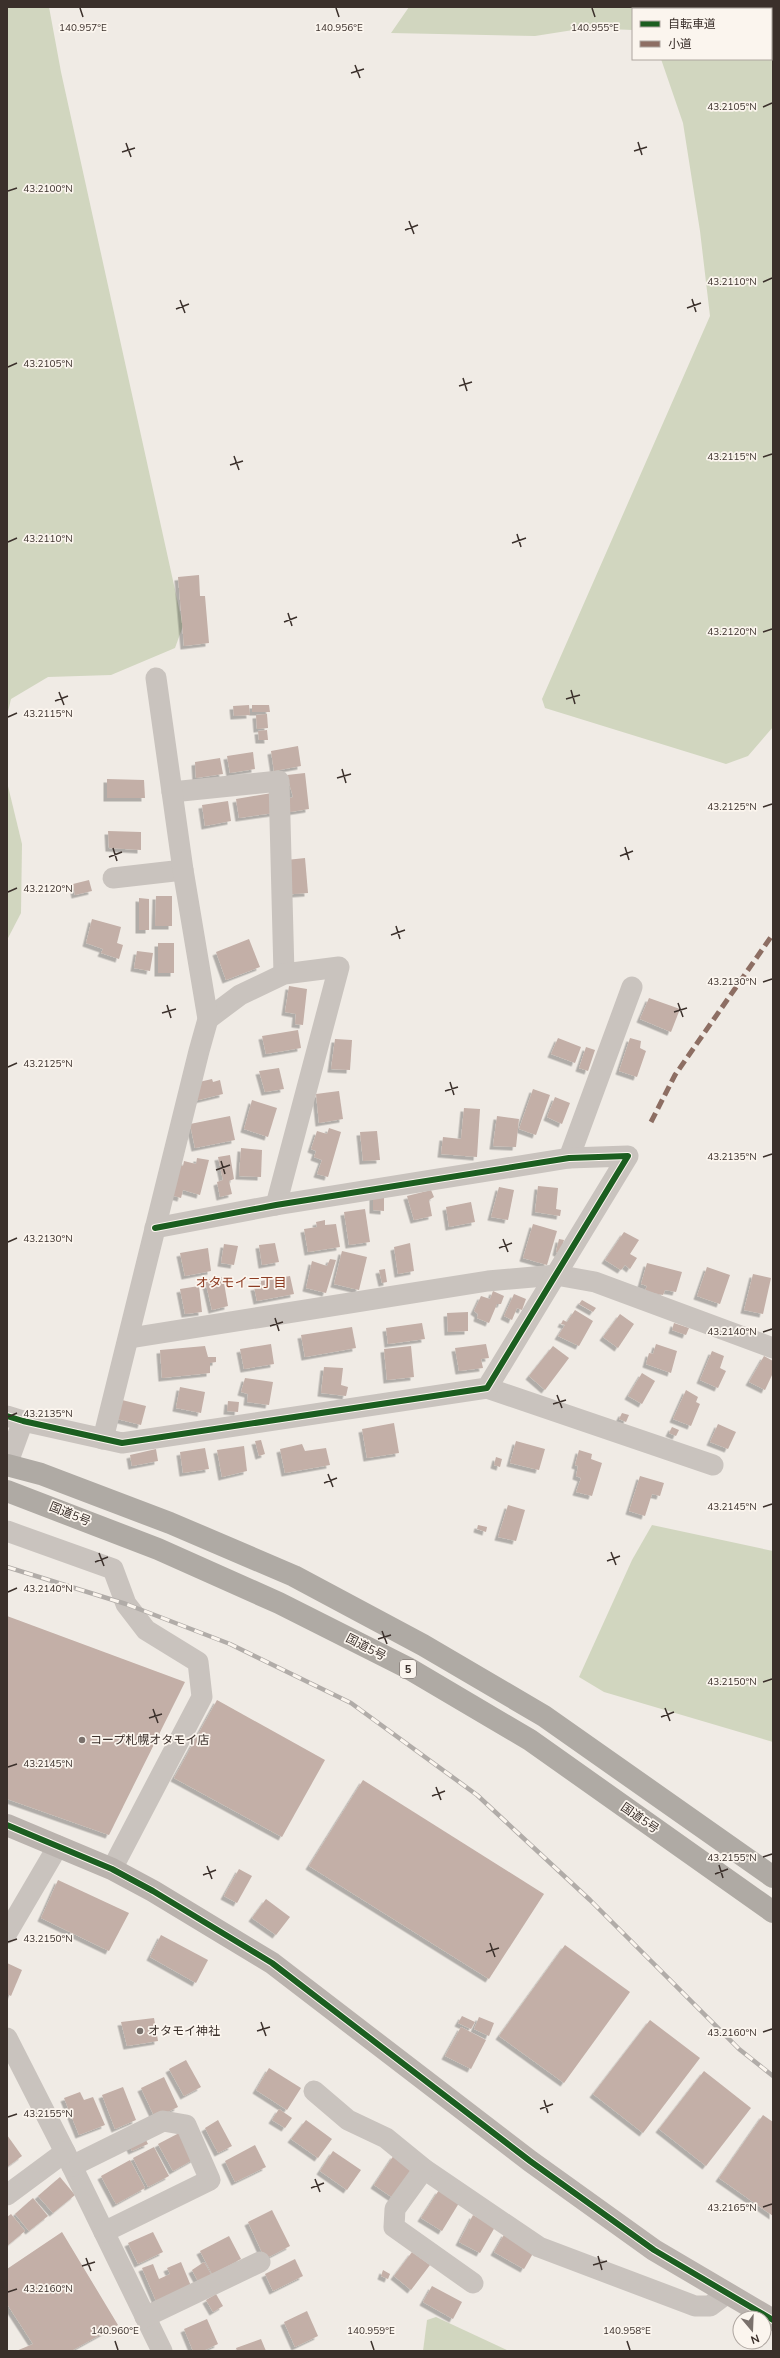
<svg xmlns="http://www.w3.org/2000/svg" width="780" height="2358" font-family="'Nunito Sans','Noto Sans JP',sans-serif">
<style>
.green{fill:#d1d6bf}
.building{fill:#c3afa7;filter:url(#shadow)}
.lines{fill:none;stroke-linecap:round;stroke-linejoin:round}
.street{stroke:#c9c3be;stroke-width:21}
.secondary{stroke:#bab3ae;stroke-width:22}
.highway{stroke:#afaaa4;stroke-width:22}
.rail-casing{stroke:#b1aca8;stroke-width:4.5}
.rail{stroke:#fbf5ee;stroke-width:3;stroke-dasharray:9;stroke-linecap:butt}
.quiet{stroke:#8d6e63;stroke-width:5;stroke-dasharray:10 5;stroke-linecap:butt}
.cycleway-casing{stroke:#fbf5ee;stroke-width:8}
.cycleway{stroke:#1b5e20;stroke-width:6}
.ticks{fill:none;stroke:#3b302b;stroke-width:1.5}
.poi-dot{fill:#7a716c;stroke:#fbf5ee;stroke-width:1.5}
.labels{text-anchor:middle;stroke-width:3.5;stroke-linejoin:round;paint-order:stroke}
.shield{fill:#fbf5ee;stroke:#756b66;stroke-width:1}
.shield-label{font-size:11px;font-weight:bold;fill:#3b302b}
.street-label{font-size:12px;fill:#3b302b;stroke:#fbf5ee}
.poi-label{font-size:12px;fill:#3b302b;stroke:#fbf5ee;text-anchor:start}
.neighbourhood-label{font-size:13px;fill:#8c3b22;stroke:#fbf5ee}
.ticks-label{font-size:10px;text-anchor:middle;fill:#3b302b;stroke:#fbf5ee;stroke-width:3.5;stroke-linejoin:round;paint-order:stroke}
</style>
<defs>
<filter id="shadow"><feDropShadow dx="-3.5" dy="3.5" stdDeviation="0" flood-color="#0004"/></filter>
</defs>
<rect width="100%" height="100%" fill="#f0ebe5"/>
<g class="green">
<path d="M7,7H49L61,72L183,626L175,648L111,675L48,677L11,699L7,716Z"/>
<path d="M409,7H773V727L748,756L726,764L545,708L542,699L710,316L700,231L683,123L661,59H771V9H633V30L586,28L535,36L391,33Z"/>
<path d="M7,782L22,844L21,913L7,940Z"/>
<path d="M652,1525L773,1551V1742L604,1692L579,1677L632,1560Z"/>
<path d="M436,2317L509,2351H423L427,2320Z"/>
</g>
<g class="building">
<path d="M199,575L200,596H205L209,643L184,646L178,577Z"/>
<path d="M249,705L250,715L234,716L233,706Z"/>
<path d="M252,705H269L270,712H252Z"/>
<path d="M267,714L268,728L257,729L256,715Z"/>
<path d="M267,730L268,740H259L258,731Z"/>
<path d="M298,746L301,766L274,771L271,751Z"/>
<path d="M253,752L255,769L230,773L227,756Z"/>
<path d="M220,758L223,774L196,778L195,762Z"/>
<path d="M305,773L309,809L290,812L288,799L293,797L287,775Z"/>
<path d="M107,779L144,780L145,798H107Z"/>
<path d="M272,793L274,813L239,818L236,799Z"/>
<path d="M228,801L231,821L205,826L202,805Z"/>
<path d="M108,831L141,832V850L109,848Z"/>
<path d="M305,858L308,893L280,895L277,861Z"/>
<path d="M89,880L92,891L75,895L73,884Z"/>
<path d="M156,896H172V926H155Z"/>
<path d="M139,898L149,899V930H139Z"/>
<path d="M92,919L121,927L117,943L123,945L119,959L101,953L103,949L86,943Z"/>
<path d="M249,939L260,967L226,980L216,952Z"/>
<rect x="158" y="943" width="16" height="30"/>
<path d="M137,951L153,953L150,971L134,968Z"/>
<path d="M289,986L307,989L303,1025L295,1024L296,1014L285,1012Z"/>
<path d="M649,998L680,1009L671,1032L640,1019Z"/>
<path d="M298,1030L301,1048L266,1054L262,1036Z"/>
<path d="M558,1038L581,1047L575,1063L551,1054Z"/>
<path d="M630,1038L641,1041L640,1048L646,1051L637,1077L619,1071Z"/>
<path d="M335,1039L352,1040L350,1070L331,1069Z"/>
<path d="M586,1047L595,1050L588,1071L579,1068Z"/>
<path d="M279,1068L284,1089L265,1092L259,1071Z"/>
<path d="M212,1079L213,1082L220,1080L223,1094L194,1101L195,1083Z"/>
<path d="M533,1089L550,1095L536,1135L519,1129Z"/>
<path d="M339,1091L343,1119L319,1123L316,1094Z"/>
<path d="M555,1097L570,1103L562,1124L547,1117Z"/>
<path d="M252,1100L277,1108L268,1137L244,1129Z"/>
<path d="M464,1108L480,1109L477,1157L441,1154L443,1137L461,1139Z"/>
<path d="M230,1116L235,1140L195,1148L190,1124Z"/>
<path d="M497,1116L519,1119L516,1147L493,1146Z"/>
<path d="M329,1128L341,1132L328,1177L317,1174L322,1160L314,1157L316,1151L311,1149L317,1131L327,1134Z"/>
<path d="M377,1131L380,1160L363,1161L360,1132Z"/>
<path d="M241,1148L262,1150L261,1177L239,1176Z"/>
<path d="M230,1155L234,1179L229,1181L232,1194L220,1197L217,1182L223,1180L218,1157Z"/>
<path d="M197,1158L209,1160L200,1195L183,1190L181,1198L164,1193L176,1164L183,1166L184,1161L196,1164Z"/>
<path d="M538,1186L558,1188L556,1209L561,1210L560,1216L535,1212Z"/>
<path d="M499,1187L514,1190L508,1220L491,1217Z"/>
<path d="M431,1190L434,1197L429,1200L432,1216L414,1220L407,1196Z"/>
<path d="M373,1196H384V1211L373,1210Z"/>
<path d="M471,1202L475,1222L449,1227L446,1207Z"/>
<path d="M365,1209L370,1242L349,1245L344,1212Z"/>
<path d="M325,1220V1225L336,1224L340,1247L308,1252L304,1229L317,1227L316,1222Z"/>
<path d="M533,1224L557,1231L547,1265L523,1258Z"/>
<path d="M624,1232L639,1240L630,1254L637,1258L630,1269L625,1265L621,1270L605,1260Z"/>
<path d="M559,1239L564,1240L560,1254L556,1252Z"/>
<path d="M275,1243L279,1262L262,1265L259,1245Z"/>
<path d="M410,1243L414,1271L398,1274L394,1247Z"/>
<path d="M224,1244L238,1246L234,1265L221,1263Z"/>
<path d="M208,1248L211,1271L185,1276L180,1253Z"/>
<path d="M342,1251L367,1257L359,1290L334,1284Z"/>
<path d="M330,1259L336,1260L326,1293L306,1288L312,1261L327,1266Z"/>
<path d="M647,1263L682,1272L676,1292L665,1290L663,1295L645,1291L647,1286L641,1284Z"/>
<path d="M707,1267L730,1275L720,1304L697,1296Z"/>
<path d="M385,1269L387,1282L382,1283L379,1270Z"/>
<path d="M753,1274L771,1278L763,1314L744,1310Z"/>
<path d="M290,1276L294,1294L257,1301L254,1287L261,1286V1281Z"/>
<path d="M223,1277L228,1306L212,1310L205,1280Z"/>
<path d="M199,1286L202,1312L185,1314L180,1289Z"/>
<path d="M493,1291L504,1296L501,1304H497L489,1323L477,1318L478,1314L474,1311L481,1296L490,1299Z"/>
<path d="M514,1294L526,1299L522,1310L517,1308L512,1320L504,1316Z"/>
<path d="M582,1300L596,1308L593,1312L579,1304Z"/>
<path d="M575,1310L593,1321L579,1346L558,1336L565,1325L561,1324L563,1320L567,1322Z"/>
<path d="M468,1312V1331L448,1332L447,1313Z"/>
<path d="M620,1314L634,1324L618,1348L603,1337Z"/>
<path d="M422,1323L425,1339L388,1344L386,1328Z"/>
<path d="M674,1323L689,1328L686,1335L672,1330Z"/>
<path d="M352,1327L356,1348L305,1357L301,1335Z"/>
<path d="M271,1344L274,1364L244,1369L240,1349Z"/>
<path d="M486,1344L489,1358L481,1359L483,1368L459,1371L455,1348Z"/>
<path d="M656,1344L677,1351L671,1373L646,1364L649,1353L653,1354Z"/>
<path d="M205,1346L208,1357H216V1362L210,1363V1373L162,1378L160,1350Z"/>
<path d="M411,1346L414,1377L387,1380L384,1349Z"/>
<path d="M553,1346L569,1358L545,1390L529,1376Z"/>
<path d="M712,1351L724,1356L720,1368L726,1371L718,1388L700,1380Z"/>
<path d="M764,1356L773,1361V1373L765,1390L749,1382Z"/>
<path d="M324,1367L343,1368L341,1385L348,1387L346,1396L321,1393Z"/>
<path d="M642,1373L655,1381L642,1404L628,1396Z"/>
<path d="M245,1378L273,1382L269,1405L247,1402L248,1394L241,1392Z"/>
<path d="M180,1387L205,1392L201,1413L176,1408Z"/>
<path d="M686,1390L698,1397L696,1402L700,1404L691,1426L673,1419Z"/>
<path d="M122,1400L146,1406L141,1425L117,1419Z"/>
<path d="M228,1401L239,1402L238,1412L227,1411Z"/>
<path d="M622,1413L629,1415L626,1422L619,1419Z"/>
<path d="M394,1423L399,1453L367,1458L362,1429Z"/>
<path d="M718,1424L736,1432L728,1449L710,1442Z"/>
<path d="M672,1427L679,1430L676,1436L669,1433Z"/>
<path d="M261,1440L265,1454L259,1456L255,1441Z"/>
<path d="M516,1441L545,1449L539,1470L510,1463Z"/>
<path d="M302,1444L305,1451L326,1448L330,1465L285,1473L280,1449Z"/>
<path d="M244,1446L247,1471L222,1477L217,1450Z"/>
<path d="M205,1448L209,1469L183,1473L180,1452Z"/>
<path d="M156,1449L158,1461L132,1466L130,1455Z"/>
<path d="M579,1450L592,1454L591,1459L602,1463L592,1496L576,1492L581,1478L576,1476L578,1466L575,1465Z"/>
<path d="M496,1457L502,1459L500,1467L494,1465Z"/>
<path d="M640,1476L664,1483L660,1496L652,1494L645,1516L629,1511Z"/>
<path d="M508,1505L525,1510L516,1541L498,1537Z"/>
<path d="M478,1525L487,1527L486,1532L477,1529Z"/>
<path d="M7,1616L185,1682L109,1835L7,1799Z"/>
<path d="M217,1700L325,1760L282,1837L174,1778Z"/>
<path d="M363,1780L544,1894L489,1979L309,1866Z"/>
<path d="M239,1869L252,1876L237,1903L224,1896Z"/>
<path d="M58,1880L129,1913L109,1951L41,1918Z"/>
<path d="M266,1899L290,1917L276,1935L252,1918Z"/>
<path d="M161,1935L208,1960L196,1983L150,1957Z"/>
<path d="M565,1945L630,1992L564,2083L499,2036Z"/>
<path d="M7,1963L22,1970L11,1996L7,1994Z"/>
<path d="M462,2016L475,2022L471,2029L458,2023Z"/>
<path d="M479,2017L494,2023L489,2036L474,2029Z"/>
<path d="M154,2018L158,2041L127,2046L121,2022Z"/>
<path d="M650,2020L700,2058L643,2133L593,2094Z"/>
<path d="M461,2027L486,2040L471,2069L445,2056Z"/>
<path d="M186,2060L201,2087L184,2096L169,2069Z"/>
<path d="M269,2068L301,2088L287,2110L256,2090Z"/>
<path d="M704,2071L751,2108L706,2166L659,2129Z"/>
<path d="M164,2077L178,2107L155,2118L141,2088Z"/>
<path d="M123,2087L136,2120L115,2129L102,2095Z"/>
<path d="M80,2092L84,2100L93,2097L105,2125L79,2135L64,2098Z"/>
<path d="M279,2109L292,2118L285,2128L272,2120Z"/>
<path d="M763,2115L773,2122V2216L719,2178Z"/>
<path d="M218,2120L232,2146L218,2153L205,2128Z"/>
<path d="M306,2120L332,2139L318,2158L291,2139Z"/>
<path d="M181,2132L196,2158L173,2171L158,2144Z"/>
<path d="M143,2134L148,2144L132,2151L127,2141Z"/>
<path d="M7,2135L22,2156L7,2167Z"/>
<path d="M255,2145L266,2167L235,2182L225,2161Z"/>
<path d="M154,2147L169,2176L148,2187L133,2158Z"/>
<path d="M333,2151L361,2170L347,2190L320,2171Z"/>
<path d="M394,2155L414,2168L393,2198L374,2185Z"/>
<path d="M130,2160L145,2188L116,2204L101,2176Z"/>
<path d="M60,2177L75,2195L53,2213L38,2196Z"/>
<path d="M439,2190L459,2203L442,2231L421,2218Z"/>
<path d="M33,2198L48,2216L29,2231L15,2214Z"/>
<path d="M272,2210L290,2246L265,2259L248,2222Z"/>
<path d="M11,2214L25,2231L7,2246V2217Z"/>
<path d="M473,2215L495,2227L480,2253L459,2242Z"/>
<path d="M62,2232L118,2325L71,2351H16L33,2344L7,2304V2269Z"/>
<path d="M153,2232L163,2252L138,2264L128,2243Z"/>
<path d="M505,2233L535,2250L524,2269L494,2252Z"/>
<path d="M229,2236L241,2259L212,2274L200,2251Z"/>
<path d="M412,2252L430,2265L411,2290L394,2276Z"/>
<path d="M295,2259L303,2276L273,2291L265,2274Z"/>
<path d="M181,2262L191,2286L156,2301L142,2268L153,2264L159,2279L170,2274L167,2268Z"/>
<path d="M204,2262L212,2276L199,2283L192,2270Z"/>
<path d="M383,2270L390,2274L388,2279L381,2276Z"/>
<path d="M432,2286L462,2302L453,2319L423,2302Z"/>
<path d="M216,2294L223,2306L213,2312L206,2300Z"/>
<path d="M307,2311L318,2336L295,2347L284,2322Z"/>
<path d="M207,2319L218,2344L203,2351H193L184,2329Z"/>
<path d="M261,2339L266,2351H237L236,2348Z"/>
</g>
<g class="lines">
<g class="street">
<path d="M172,792L279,781L284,974"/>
<path d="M113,878L183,870"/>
<path d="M208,1019L240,995L284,974L339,967L276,1205"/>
<path d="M569,1158L632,987"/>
<path d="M130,1338L488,1281L556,1275L595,1282L773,1348"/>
<path d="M487,1388L713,1465"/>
<path d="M7,1416L23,1421L122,1443L487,1388L628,1156L569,1158L276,1205L155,1228"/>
<path d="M103,1439L199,1051L208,1019L183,870L156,678"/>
<path d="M7,1465L23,1421"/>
<path d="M7,1531L113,1569L126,1604L146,1630L198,1662L202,1697L112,1869"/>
<path d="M7,1933L58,1846"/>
<path d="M7,2038L65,2152L162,2351"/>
<path d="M314,2091L348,2120L386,2138L424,2169L539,2247L695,2306H710L726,2294"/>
<path d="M72,2166L163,2121L186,2125L210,2180L104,2232"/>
<path d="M424,2169L395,2209L394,2227L473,2283"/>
<path d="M7,2195L65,2152"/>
<path d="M145,2317L260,2262"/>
</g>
<path class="secondary" d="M7,1825L112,1869L153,1891L272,1963L530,2161L654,2250L773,2320"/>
<g class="highway">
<path d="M7,1465L41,1474L170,1523L294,1576L423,1645L544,1716L773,1877"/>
<path d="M7,1491L158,1549L279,1603L408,1668L530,1740L773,1912"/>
</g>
<g class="rail-casing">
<path id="rail" d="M7,1567L126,1604L230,1644L351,1703L477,1795L590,1900L739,2049L773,2076"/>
</g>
<use href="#rail" class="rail"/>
<path class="quiet" d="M651,1122L675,1075L773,934"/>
<g class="cycleway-casing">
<g id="cycleway">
<path d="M7,1416L23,1421L122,1443L487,1388L628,1156L569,1158L276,1205L155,1228"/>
<path d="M7,1825L112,1869L153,1891L272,1963L530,2161L654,2250L773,2320"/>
</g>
</g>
<use href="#cycleway" class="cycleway"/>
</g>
<path class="ticks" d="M80,8L83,17M336,8L339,17M592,8L595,17M355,65L360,78M351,73L364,69M763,107L772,103M638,142L642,155M126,143L131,157M634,151L647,147M122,152L135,148M8,191L17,188M409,221L414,234M405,230L418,225M763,282L772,278M692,299L696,312M180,300L185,313M687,308L701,303M176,309L189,304M8,367L17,363M463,378L467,391M459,386L472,382M234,456L239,470M763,457L772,454M230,465L243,461M517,534L521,547M8,542L17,538M512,543L526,538M288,613L292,626M284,622L297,617M763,632L772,629M571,690L575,704M59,692L64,705M566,699L580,695M55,701L68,696M8,717L17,713M342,769L346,783M337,778L351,774M763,807L772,804M625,847L629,860M113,848L117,861M620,856L633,851M109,857L122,852M8,892L17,888M396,926L400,939M391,935L405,930M763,982L772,979M678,1003L683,1017M167,1005L171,1018M674,1012L687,1008M162,1013L176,1009M8,1067L17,1063M450,1082L454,1095M445,1091L458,1087M763,1157L772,1154M221,1161L225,1174M216,1170L230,1165M503,1239L508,1252M8,1242L17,1238M499,1248L512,1243M275,1318L279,1331M270,1326L283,1322M763,1332L772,1329M557,1395L562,1408M553,1404L566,1400M8,1417L17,1413M328,1474L333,1487M324,1483L337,1478M763,1507L772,1504M611,1552L616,1565M99,1553L104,1566M607,1561L620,1556M95,1562L108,1557M8,1592L17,1588M382,1631L387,1644M378,1639L391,1635M763,1682L772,1679M665,1708L670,1721M153,1709L158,1723M661,1717L674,1712M149,1718L162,1714M8,1767L17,1764M436,1787L441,1800M432,1796L445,1791M763,1857L772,1854M719,1865L723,1878M207,1866L212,1879M715,1874L728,1869M203,1875L216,1870M8,1942L17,1939M490,1943L495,1957M486,1952L499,1948M261,2022L266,2036M257,2031L270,2027M763,2032L772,2029M544,2100L548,2113M540,2109L553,2104M8,2117L17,2114M315,2179L320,2192M311,2188L324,2183M763,2207L772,2204M598,2256L602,2270M86,2258L91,2271M593,2265L607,2261M82,2266L95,2262M8,2292L17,2289M115,2341L118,2350M371,2341L374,2350M627,2341L630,2350"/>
<g class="poi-dot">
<circle cx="82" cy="1740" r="4"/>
<circle cx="140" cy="2031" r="4"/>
</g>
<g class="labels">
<rect class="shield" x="400" y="1660" width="16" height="18" rx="3"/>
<g class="shield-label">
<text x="408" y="1673">5</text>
</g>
<g class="street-label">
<text transform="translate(70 1514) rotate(22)" y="4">国道5号</text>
<text transform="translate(366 1647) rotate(27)" y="4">国道5号</text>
<text transform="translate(640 1818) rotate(35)" y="4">国道5号</text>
</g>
<g class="poi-label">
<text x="90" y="1744">コープ札幌オタモイ店</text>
<text x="148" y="2035">オタモイ神社</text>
</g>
<g class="neighbourhood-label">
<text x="241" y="1287">オタモイ二丁目</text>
</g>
</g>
<g class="ticks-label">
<text x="83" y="31">140.957°E</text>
<text x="339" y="31">140.956°E</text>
<text x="595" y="31">140.955°E</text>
<text x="732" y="110">43.2105°N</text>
<text x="48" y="192">43.2100°N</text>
<text x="732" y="285">43.2110°N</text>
<text x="48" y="367">43.2105°N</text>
<text x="732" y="460">43.2115°N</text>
<text x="48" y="542">43.2110°N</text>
<text x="732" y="635">43.2120°N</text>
<text x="48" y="717">43.2115°N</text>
<text x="732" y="810">43.2125°N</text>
<text x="48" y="892">43.2120°N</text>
<text x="732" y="985">43.2130°N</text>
<text x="48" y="1067">43.2125°N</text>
<text x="732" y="1160">43.2135°N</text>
<text x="48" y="1242">43.2130°N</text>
<text x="732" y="1335">43.2140°N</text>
<text x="48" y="1417">43.2135°N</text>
<text x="732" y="1510">43.2145°N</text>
<text x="48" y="1592">43.2140°N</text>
<text x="732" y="1685">43.2150°N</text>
<text x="48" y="1767">43.2145°N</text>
<text x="732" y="1861">43.2155°N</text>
<text x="48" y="1942">43.2150°N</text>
<text x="732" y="2036">43.2160°N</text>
<text x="48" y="2117">43.2155°N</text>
<text x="732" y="2211">43.2165°N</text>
<text x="48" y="2292">43.2160°N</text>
<text x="115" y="2334">140.960°E</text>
<text x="371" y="2334">140.959°E</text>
<text x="627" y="2334">140.958°E</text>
</g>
<rect width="780" height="2358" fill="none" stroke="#3b302b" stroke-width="16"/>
<rect x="632" y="8" width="140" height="52" fill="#fbf5ee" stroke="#aea6a0"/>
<rect x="640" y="21" width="20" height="6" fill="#1b5e20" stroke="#aea6a0"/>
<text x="668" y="28" font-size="12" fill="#3b302b">自転車道</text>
<rect x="640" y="41" width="20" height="6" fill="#8d6e63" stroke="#aea6a0"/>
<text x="668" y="48" font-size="12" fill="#3b302b">小道</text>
<g transform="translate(752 2330) rotate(161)"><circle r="19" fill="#fbf5ee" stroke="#aea6a0"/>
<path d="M0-3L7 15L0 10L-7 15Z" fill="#7a716c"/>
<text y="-6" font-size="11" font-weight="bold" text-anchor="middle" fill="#3b302b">N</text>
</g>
</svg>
